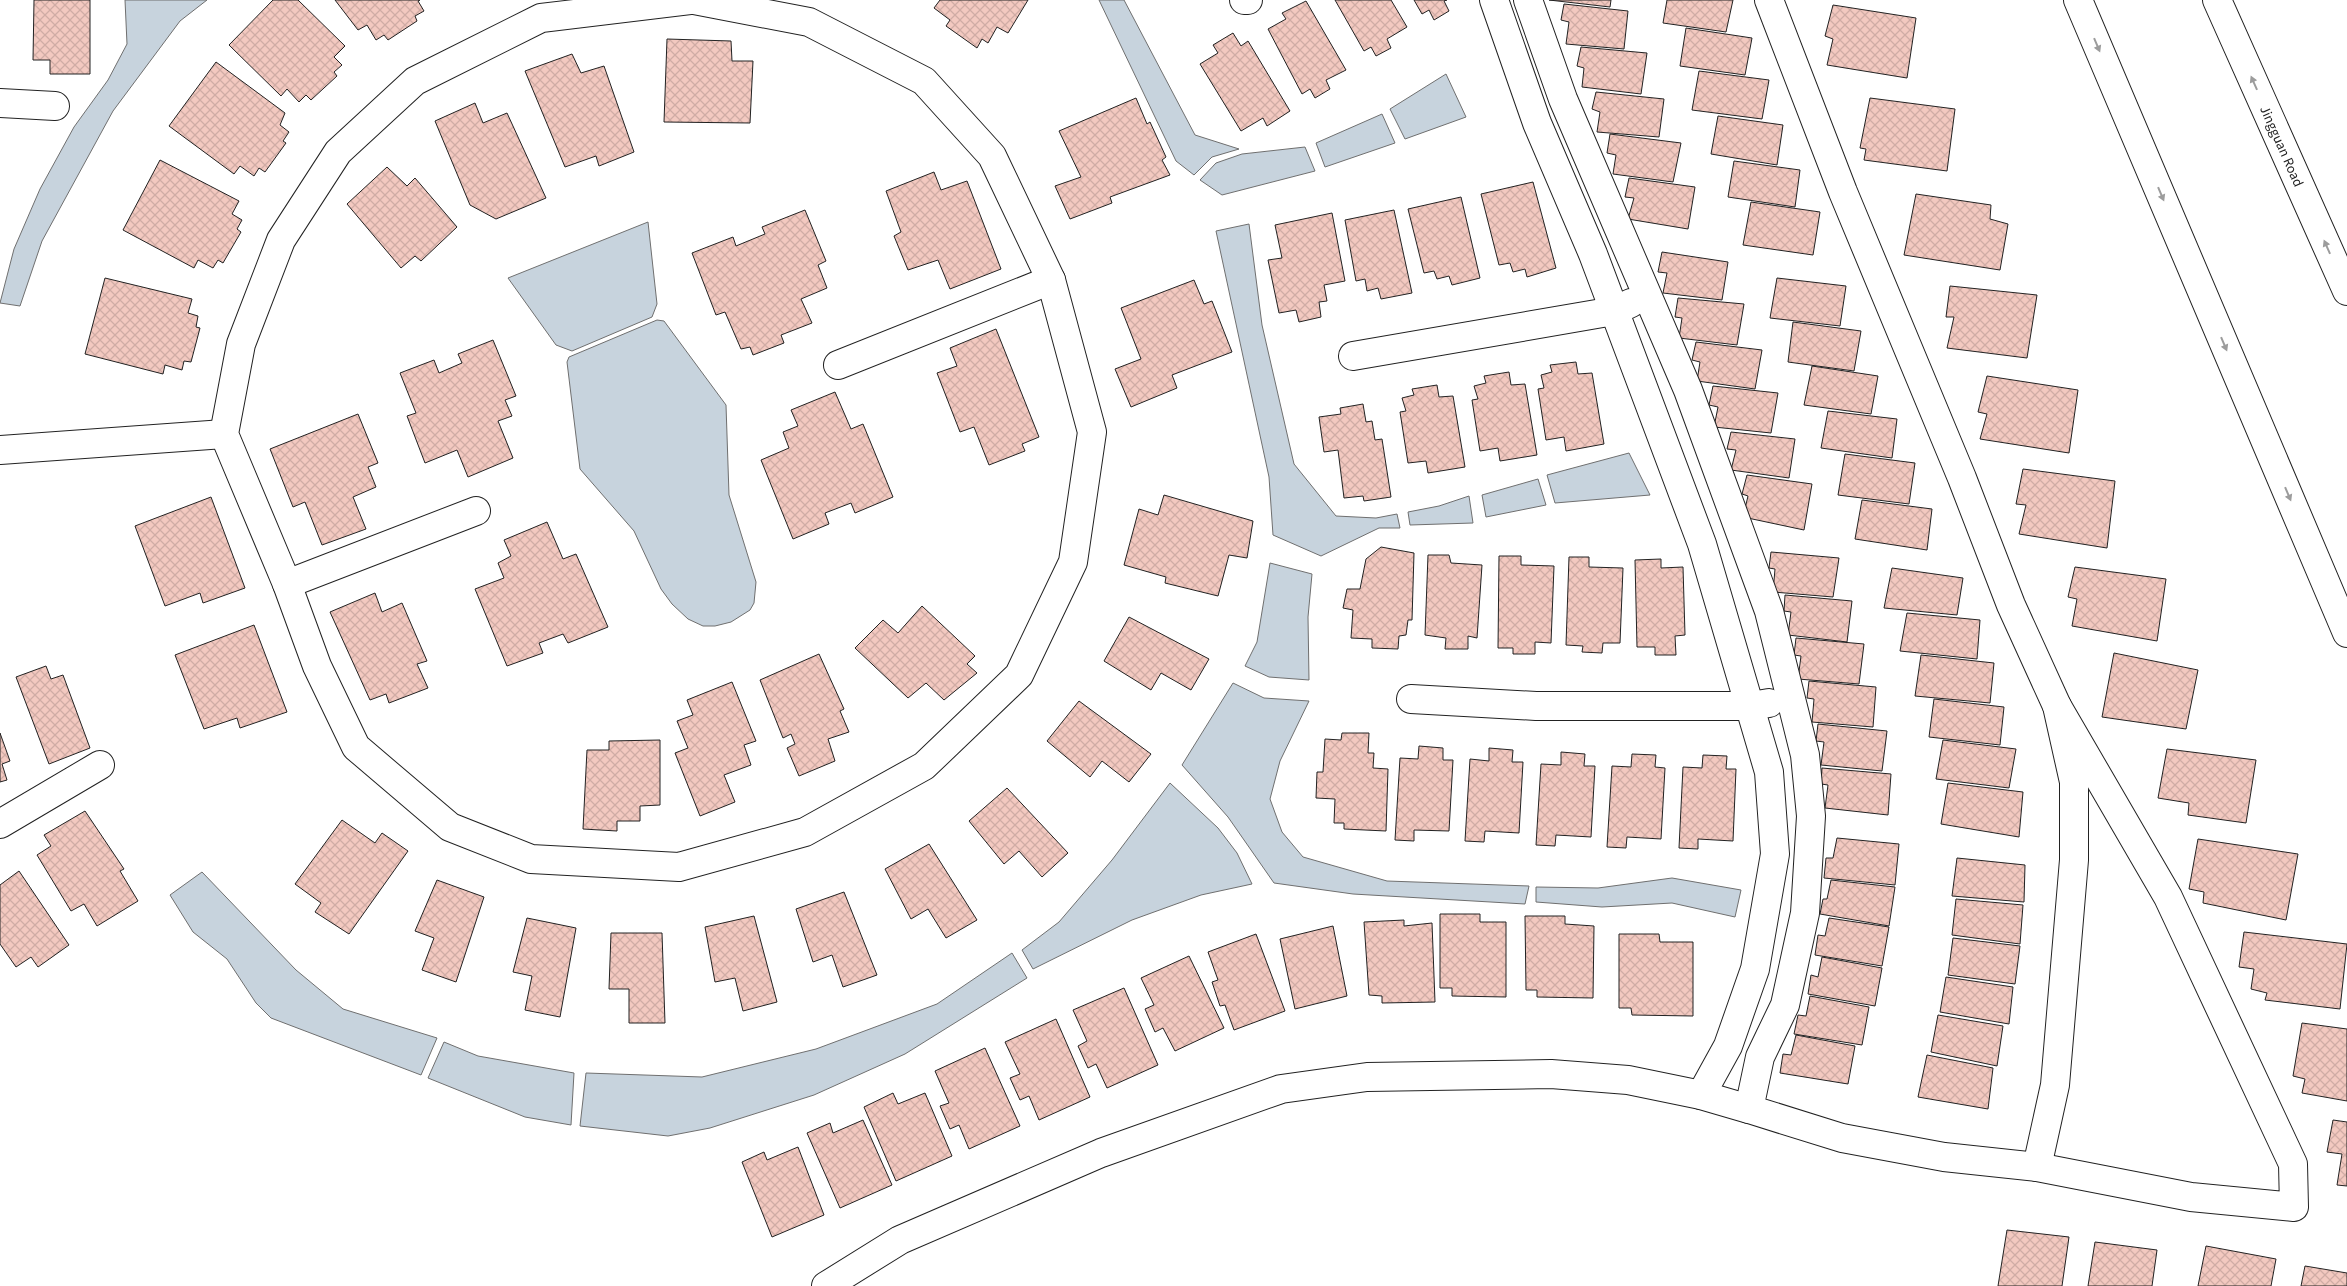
<svg xmlns="http://www.w3.org/2000/svg" width="2347" height="1286" font-family="'Source Sans 3',sans-serif">
<style>
.water{fill:#c7d3dd;stroke:#6f6f6f}
.building{fill:url(#building-cross-hatch);stroke:#222}
.lines{fill:none;stroke-linecap:round;stroke-linejoin:round}
.street-casing{stroke:#222;stroke-width:30}
.secondary-casing{stroke:#222;stroke-width:30}
.street{stroke:#fff;stroke-width:28}
.secondary{stroke:#fff;stroke-width:28}
.oneway{fill:#9c9c9c}
.labels{text-anchor:middle;stroke-width:4;stroke-linejoin:round;paint-order:stroke}
.street-label{font-size:14px;fill:#222;stroke:#fff}
</style>
<defs>
<pattern id="building-cross-hatch" width="8" height="8" patternUnits="userSpaceOnUse" patternTransform="scale(1.25)"><rect width="8" height="8" fill="#f3c9c0"/><path d="M0 0l8 8M0 8l8-8" fill="none" stroke="#d0aca5"/></pattern>
</defs>
<rect width="100%" height="100%" fill="#fff"/>
<g class="water">
<path d="M125,0H207L180,21L113,111L42,241L20,306L0,303L14,249L40,189L74,127L108,80L127,44Z"/>
<path d="M1099,0H1124L1195,135L1239,149L1212,157L1194,175L1176,161Z"/>
<path d="M1446,74L1466,117L1405,139L1390,109Z"/>
<path d="M1382,114L1395,143L1325,167L1316,143Z"/>
<path d="M1305,147L1315,171L1222,195L1200,180L1216,163L1242,154Z"/>
<path d="M648,222L657,304L652,317L572,351L556,345L508,278Z"/>
<path d="M1249,224L1262,325L1294,464L1336,516L1376,518L1397,514L1400,528H1379L1321,556L1273,535L1269,477L1216,231Z"/>
<path d="M657,320L664,321L726,405L729,495L756,582L754,603L750,610L731,622L715,626H703L688,619L672,604L661,589L634,531L580,469L567,362L569,357Z"/>
<path d="M1629,453L1650,495L1555,503L1547,475Z"/>
<path d="M1538,479L1546,505L1486,517L1482,495Z"/>
<path d="M1469,496L1473,523L1410,525L1408,512L1439,506Z"/>
<path d="M1270,563L1312,574L1308,617L1309,680L1269,677L1245,666L1257,642Z"/>
<path d="M1233,683L1264,698L1309,701L1280,761L1270,799L1282,832L1303,857L1387,881L1529,886L1525,904L1353,894L1274,883L1228,817L1182,765Z"/>
<path d="M1170,783L1218,828L1237,853L1252,884L1201,895L1132,920L1033,969L1022,950L1059,922L1112,860Z"/>
<path d="M202,872L296,970L343,1009L437,1038L421,1075L271,1018L256,1003L227,959L193,932L170,895Z"/>
<path d="M1672,878L1741,890L1735,917L1672,903L1602,907L1536,902V887L1598,888Z"/>
<path d="M1012,953L1027,978L905,1054L814,1095L710,1128L668,1136L580,1126L586,1073L702,1077L816,1049L937,1004Z"/>
<path d="M444,1042L478,1056L574,1073L571,1125L525,1117L428,1078Z"/>
</g>
<g class="building">
<path d="M34,0H90V74H50V60H33Z"/>
<path d="M273,0H298L345,46L334,57L342,65L334,72L337,76L311,100L306,95L299,102L287,89L281,96L229,45Z"/>
<path d="M335,0H420L418,1L424,11L415,16L417,21L388,40L384,35L376,40L367,25L358,30Z"/>
<path d="M940,0H1028L1008,33L997,27L988,43L982,39L977,48L946,26L950,20L934,8Z"/>
<path d="M1335,0H1391L1407,27L1387,39L1391,48L1376,56L1371,47L1364,51Z"/>
<path d="M1414,0H1447L1444,1L1449,11L1434,20L1429,10L1422,14Z"/>
<path d="M1549,0H1611L1610,7Z"/>
<path d="M1667,0H1733L1726,32L1663,23Z"/>
<path d="M1306,1L1346,70L1326,80L1330,89L1315,98L1310,89L1302,94L1268,29L1286,19L1282,13Z"/>
<path d="M1564,4L1628,11L1624,49L1566,44L1569,22L1561,20Z"/>
<path d="M1833,5L1916,18L1907,78L1827,65L1833,39L1825,36Z"/>
<path d="M1686,28L1752,38L1745,75L1680,66Z"/>
<path d="M1233,33L1241,46L1248,41L1290,111L1267,126L1263,118L1241,131L1200,64L1218,53L1213,45Z"/>
<path d="M667,39L731,41L732,61H753L750,123L664,122Z"/>
<path d="M1581,47L1647,53L1641,94L1582,87L1584,68L1577,66Z"/>
<path d="M572,54L581,73L604,66L634,152L599,166L596,156L565,167L525,71Z"/>
<path d="M216,62L285,113L280,125L289,132L283,141L286,143L265,172L259,168L254,176L240,166L234,174L169,126Z"/>
<path d="M1699,71L1769,80L1762,119L1692,110Z"/>
<path d="M1596,92L1664,99L1659,137L1597,132L1600,112L1592,109Z"/>
<path d="M1136,98L1147,124L1150,122L1166,157L1162,160L1170,175L1110,197L1112,203L1070,219L1055,186L1081,177L1059,131Z"/>
<path d="M1870,98L1955,109L1947,171L1864,160L1866,149L1860,148Z"/>
<path d="M475,103L483,123L507,113L546,198L496,219L470,205L435,121Z"/>
<path d="M1718,116L1783,125L1777,165L1711,154Z"/>
<path d="M1610,134L1681,143L1673,182L1613,174L1616,155L1607,153Z"/>
<path d="M160,160L239,201L232,214L242,220L237,229L241,232L223,263L218,260L213,268L198,260L194,268L123,230Z"/>
<path d="M1734,161L1800,170L1795,207L1728,197Z"/>
<path d="M387,167L407,186L415,178L457,227L421,261L415,256L401,268L347,204Z"/>
<path d="M934,172L941,190L967,181L1001,269L950,289L938,260L908,270L894,236L901,232L886,191Z"/>
<path d="M1629,178L1695,187L1688,229L1628,219L1634,198L1625,197Z"/>
<path d="M1533,182L1556,268L1527,277L1525,269L1513,272L1510,263L1499,265L1481,194Z"/>
<path d="M1916,194L1991,205L1990,219L2008,224L2000,270L1904,255Z"/>
<path d="M1461,197L1480,278L1452,285L1449,276L1437,279L1434,271L1424,273L1408,209Z"/>
<path d="M1751,202L1820,212L1813,255L1743,245Z"/>
<path d="M805,210L826,261L818,265L827,288L801,299L812,323L781,335L784,343L753,355L750,347L741,349L725,312L716,315L692,253L733,237L736,246L765,234L762,227Z"/>
<path d="M1394,210L1412,293L1381,299L1378,288L1367,291L1365,279L1356,281L1345,220Z"/>
<path d="M1332,213L1345,281L1324,285L1327,301L1319,302L1321,317L1299,322L1296,310L1279,313L1268,260L1282,258L1275,225Z"/>
<path d="M1662,252L1728,262L1722,300L1663,293L1667,273L1658,272Z"/>
<path d="M105,278L192,299L188,313L198,316L196,327L200,328L191,362L184,361L182,370L165,365L163,374L85,354Z"/>
<path d="M1777,278L1846,286L1840,326L1770,318Z"/>
<path d="M1194,280L1204,304L1212,301L1232,352L1172,375L1177,388L1131,407L1115,369L1141,359L1121,308Z"/>
<path d="M1950,286L2037,295L2027,358L1947,348L1954,317H1946Z"/>
<path d="M1678,298L1744,304L1737,345L1679,338L1682,318L1675,317Z"/>
<path d="M1793,322L1861,331L1854,371L1788,362Z"/>
<path d="M996,329L1039,437L1022,444L1025,451L989,465L974,427L960,432L937,373L957,366L950,348Z"/>
<path d="M493,340L516,396L505,400L512,416L498,421L513,458L468,477L457,450L425,463L407,416L416,413L400,373L434,360L439,373L462,363L458,354Z"/>
<path d="M1696,342L1762,350L1755,389L1697,381L1700,362L1692,360Z"/>
<path d="M1576,362L1578,374L1592,373L1604,444L1566,451L1564,437L1546,440L1538,389L1544,388L1541,375L1552,372L1550,365Z"/>
<path d="M1812,366L1878,376L1871,414L1804,405Z"/>
<path d="M1509,372L1511,385L1525,384L1537,455L1500,461L1498,448L1480,451L1472,400L1478,399L1474,386L1486,383L1484,376Z"/>
<path d="M1987,376L2078,390L2069,453L1980,439L1987,414L1978,412Z"/>
<path d="M1437,385L1439,397L1453,396L1465,467L1428,473L1426,461L1408,463L1400,412L1406,411L1402,398L1414,395L1412,389Z"/>
<path d="M1713,386L1778,393L1771,433L1714,427L1718,407L1709,405Z"/>
<path d="M835,392L851,429L863,424L893,497L855,513L851,503L825,513L829,524L793,539L761,460L789,448L783,432L798,426L791,410Z"/>
<path d="M1363,404L1366,422L1372,421L1375,440L1382,439L1391,497L1364,501L1363,496L1344,498L1338,450L1324,452L1319,417L1341,414L1340,408Z"/>
<path d="M1828,411L1897,419L1892,458L1821,448Z"/>
<path d="M358,414L378,463L368,467L376,487L353,497L366,529L322,545L305,502L293,507L270,449Z"/>
<path d="M1731,432L1795,439L1789,478L1731,470L1736,450L1727,449Z"/>
<path d="M1845,454L1915,463L1909,504L1838,495Z"/>
<path d="M2023,469L2115,481L2107,548L2019,534L2026,505L2016,504Z"/>
<path d="M1747,475L1812,484L1804,530L1743,517L1748,496L1742,494Z"/>
<path d="M1164,495L1253,521L1247,558L1229,555L1218,596L1165,583L1166,577L1124,565L1139,509L1158,515Z"/>
<path d="M211,497L245,588L203,603L200,593L165,606L135,526Z"/>
<path d="M1862,500L1932,509L1927,550L1855,539Z"/>
<path d="M547,522L563,559L576,554L608,627L568,643L563,634L539,643L543,653L507,666L475,589L504,578L498,563L511,556L504,540Z"/>
<path d="M1381,547L1414,553L1412,620H1408L1406,635L1399,636L1398,649L1372,648V639L1351,638L1353,610L1343,608L1347,589H1360L1366,559Z"/>
<path d="M1771,552L1839,558L1833,597L1773,592L1775,569L1769,568Z"/>
<path d="M1428,555H1449L1451,563L1482,565L1477,638L1468,636V649H1445L1446,638L1425,635Z"/>
<path d="M1499,556H1521V565L1554,566L1551,643L1535,642V654H1513V648H1498Z"/>
<path d="M1569,557H1589V567L1623,568L1620,643H1603L1602,653L1582,652L1583,646L1566,645Z"/>
<path d="M1661,559V568L1683,567L1685,635L1675,636L1676,655H1655V647H1637L1635,560Z"/>
<path d="M2075,567L2166,579L2157,641L2072,626L2077,599L2068,597Z"/>
<path d="M1892,568L1963,578L1957,615L1884,608Z"/>
<path d="M375,593L382,612L402,603L427,661L417,664L428,688L389,703L386,694L370,700L330,612Z"/>
<path d="M1785,595L1852,601L1847,642L1788,635L1791,612L1784,611Z"/>
<path d="M922,606L975,656L967,664L977,673L944,700L926,683L908,698L855,648L883,620L898,633Z"/>
<path d="M1907,613L1980,620L1977,659L1900,651Z"/>
<path d="M1129,617L1209,659L1191,690L1161,673L1151,690L1104,661Z"/>
<path d="M254,625L287,712L240,728L237,718L204,729L175,655Z"/>
<path d="M1796,638L1864,644L1859,684L1798,679L1801,656L1794,655Z"/>
<path d="M2114,653L2198,670L2186,729L2102,717Z"/>
<path d="M819,654L844,709L840,711L849,732L828,739L835,761L799,776L787,748L795,744L791,734L783,738L760,680Z"/>
<path d="M1921,655L1994,663L1990,703L1915,696Z"/>
<path d="M46,666L51,679L63,675L90,748L49,764L16,677Z"/>
<path d="M1809,681L1876,687L1873,727L1812,722L1814,699L1807,698Z"/>
<path d="M732,682L756,741L744,745L751,765L724,775L735,802L700,816L675,753L688,748L677,721L693,715L687,700Z"/>
<path d="M1934,699L2004,707L2000,745L1929,737Z"/>
<path d="M1079,701L1151,754L1129,782L1102,761L1090,777L1047,741Z"/>
<path d="M1818,724L1887,731L1882,771L1821,765L1824,742L1816,741Z"/>
<path d="M0,733L10,761L2,764L7,780L0,782Z"/>
<path d="M1342,733H1369L1368,753H1374L1373,768L1388,769L1386,831L1344,829V823H1334L1335,799L1316,798L1317,772H1323L1325,739L1341,740Z"/>
<path d="M660,740V805L640,806V821H617V831L583,829L587,750H609V741Z"/>
<path d="M1943,740L2016,749L2009,788L1936,779Z"/>
<path d="M1419,746L1443,748V760H1453L1449,831L1414,830V841L1395,840L1400,758L1418,759Z"/>
<path d="M1489,748L1513,750L1512,762H1523L1519,833L1485,831L1484,842L1465,841L1470,759L1489,761Z"/>
<path d="M2167,749L2256,760L2246,823L2188,815L2189,803L2158,798Z"/>
<path d="M1561,752L1585,754L1584,766H1595L1591,837L1556,835L1555,846L1536,845L1541,764L1561,765Z"/>
<path d="M1632,754L1656,755L1655,767L1665,768L1661,839L1627,837L1626,848L1607,847L1612,766L1631,767Z"/>
<path d="M1703,755L1727,756L1726,769H1736L1733,841L1698,839V849L1679,848L1683,767L1702,768Z"/>
<path d="M1822,768L1891,774L1888,815L1825,808L1828,785L1821,784Z"/>
<path d="M1948,783L2023,792L2019,837L1941,824Z"/>
<path d="M1007,788L1068,853L1042,877L1019,851L1004,864L969,821Z"/>
<path d="M85,811L124,869L120,871L138,901L97,926L84,904L71,911L37,855L51,846L44,835Z"/>
<path d="M342,820L375,843L382,833L408,851L349,934L315,912L321,903L295,884Z"/>
<path d="M1837,838L1899,844L1895,885L1824,878L1826,858H1833Z"/>
<path d="M2198,839L2298,854L2286,920L2203,903L2204,892L2189,889Z"/>
<path d="M929,844L977,920L946,938L928,909L911,919L885,869Z"/>
<path d="M1957,858L2025,865L2024,902L1952,896Z"/>
<path d="M19,871L69,945L38,967L31,957L16,967L0,944V885Z"/>
<path d="M437,880L484,897L456,982L422,970L434,938L415,931Z"/>
<path d="M1831,880L1895,887L1889,926L1820,914L1823,899H1827Z"/>
<path d="M844,892L877,975L843,987L832,955L813,962L796,909Z"/>
<path d="M1956,899L2023,905L2020,944L1952,935Z"/>
<path d="M1440,914H1480V922H1506V997L1452,996V988H1440Z"/>
<path d="M754,916L777,1002L743,1011L735,978L715,982L705,927Z"/>
<path d="M1525,916H1565V924L1594,926L1593,998L1537,997V990H1526Z"/>
<path d="M527,918L576,928L560,1017L525,1010L532,976L513,972Z"/>
<path d="M1829,918L1889,927L1882,966L1815,955L1818,935L1825,936Z"/>
<path d="M1404,920V926L1432,923L1435,1002L1382,1003V996L1369,995L1364,922Z"/>
<path d="M1333,926L1347,996L1295,1009L1280,939Z"/>
<path d="M2244,932L2347,944L2340,1009L2265,1000L2267,993L2251,989L2254,969L2239,967Z"/>
<path d="M611,933H662L665,1023H629V989H609Z"/>
<path d="M1256,934L1285,1011L1234,1030L1225,1005L1220,1006L1212,982L1218,980L1208,952Z"/>
<path d="M1619,934H1659L1660,942H1693V1016L1632,1015L1631,1008H1619Z"/>
<path d="M1953,938L2020,946L2015,984L1948,975Z"/>
<path d="M1189,956L1224,1028L1175,1051L1163,1028L1155,1032L1145,1009L1154,1005L1141,978Z"/>
<path d="M1822,957L1882,968L1875,1006L1808,994L1811,975L1818,977Z"/>
<path d="M1946,977L2013,987L2009,1024L1940,1012Z"/>
<path d="M1124,988L1158,1065L1107,1088L1096,1064L1088,1068L1078,1046L1087,1041L1073,1010Z"/>
<path d="M1810,996L1869,1007L1862,1045L1794,1034L1798,1015L1806,1016Z"/>
<path d="M1938,1015L2003,1026L1997,1066L1931,1052Z"/>
<path d="M1056,1019L1090,1097L1039,1120L1029,1096L1020,1100L1010,1078L1020,1074L1005,1042Z"/>
<path d="M2302,1023L2347,1029V1101L2302,1093L2305,1079L2293,1076Z"/>
<path d="M1796,1035L1855,1046L1848,1084L1780,1073L1783,1054L1791,1055Z"/>
<path d="M985,1048L1020,1126L969,1149L959,1125L950,1129L940,1106L949,1103L935,1071Z"/>
<path d="M1927,1055L1993,1068L1988,1109L1918,1097Z"/>
<path d="M893,1093L898,1104L925,1093L952,1156L896,1181L864,1107Z"/>
<path d="M863,1120L892,1185L840,1208L807,1133L830,1123L833,1133Z"/>
<path d="M2333,1120L2347,1122V1186L2337,1185L2342,1154L2327,1152Z"/>
<path d="M798,1147L824,1215L772,1237L742,1162L764,1152L767,1160Z"/>
<path d="M2007,1230L2069,1237L2062,1286H1998Z"/>
<path d="M2095,1242L2157,1250L2152,1286H2088Z"/>
<path d="M2206,1246L2276,1259L2271,1286H2198Z"/>
<path d="M2305,1266L2347,1273V1286H2301Z"/>
</g>
<g class="lines">
<g class="street-casing">
<g id="street">
<path d="M690,0L541,18L415,81L338,152L281,240L241,344L224,434L287,584L317,666L356,747L450,827L531,859L679,867L805,832L924,766L1019,675L1073,562L1092,432L1051,280L992,156L924,81L809,22L694,0"/>
<path d="M1244,0H1248"/>
<path d="M1494,0L1537,123L1593,254L1702,544L1769,772L1775,854L1755,969L1728,1046L1701,1095"/>
<path d="M1528,0L1563,99L1688,390L1769,611L1805,755L1811,816L1805,913L1785,1005L1760,1057L1749,1109L1842,1138L1944,1157L2037,1167L2191,1197L2294,1207L2293,1164L2168,897L2057,706"/>
<path d="M1769,0L1843,192L1962,478L2011,605L2057,706L2074,782V860L2055,1085L2037,1167"/>
<path d="M0,103L55,106"/>
<path d="M1353,356L1614,311L1631,303"/>
<path d="M838,365L1051,280"/>
<path d="M0,450L224,434"/>
<path d="M287,584L476,511"/>
<path d="M1411,699L1536,706H1751L1769,703"/>
<path d="M0,824L100,765"/>
<path d="M826,1286L900,1240L1101,1153L1281,1089L1367,1077L1551,1074L1628,1080L1701,1095L1749,1109"/>
</g>
</g>
<g class="secondary-casing">
<g id="secondary">
<path d="M2078,0L2347,633"/>
<path d="M2217,0L2347,291"/>
</g>
</g>
<use href="#street" class="street"/>
<use href="#secondary" class="secondary"/>
</g>
<defs><path id="oneway-solid" d="M-6-.8H1V-3.2L6.5 0L1 3.2V.8H-6Z" transform="scale(1.25)"/></defs>
<g class="oneway">
<use href="#oneway-solid" transform="translate(2097 45) rotate(67)"/>
<use href="#oneway-solid" transform="translate(2254 83) rotate(-114)"/>
<use href="#oneway-solid" transform="translate(2161 194) rotate(67)"/>
<use href="#oneway-solid" transform="translate(2327 247) rotate(-114)"/>
<use href="#oneway-solid" transform="translate(2224 344) rotate(67)"/>
<use href="#oneway-solid" transform="translate(2288 494) rotate(67)"/>
</g>
<g class="labels">
<g class="street-label">
<text transform="translate(2282 146) rotate(66)" y="5">Jingguan Road</text>
</g>
</g>
</svg>
